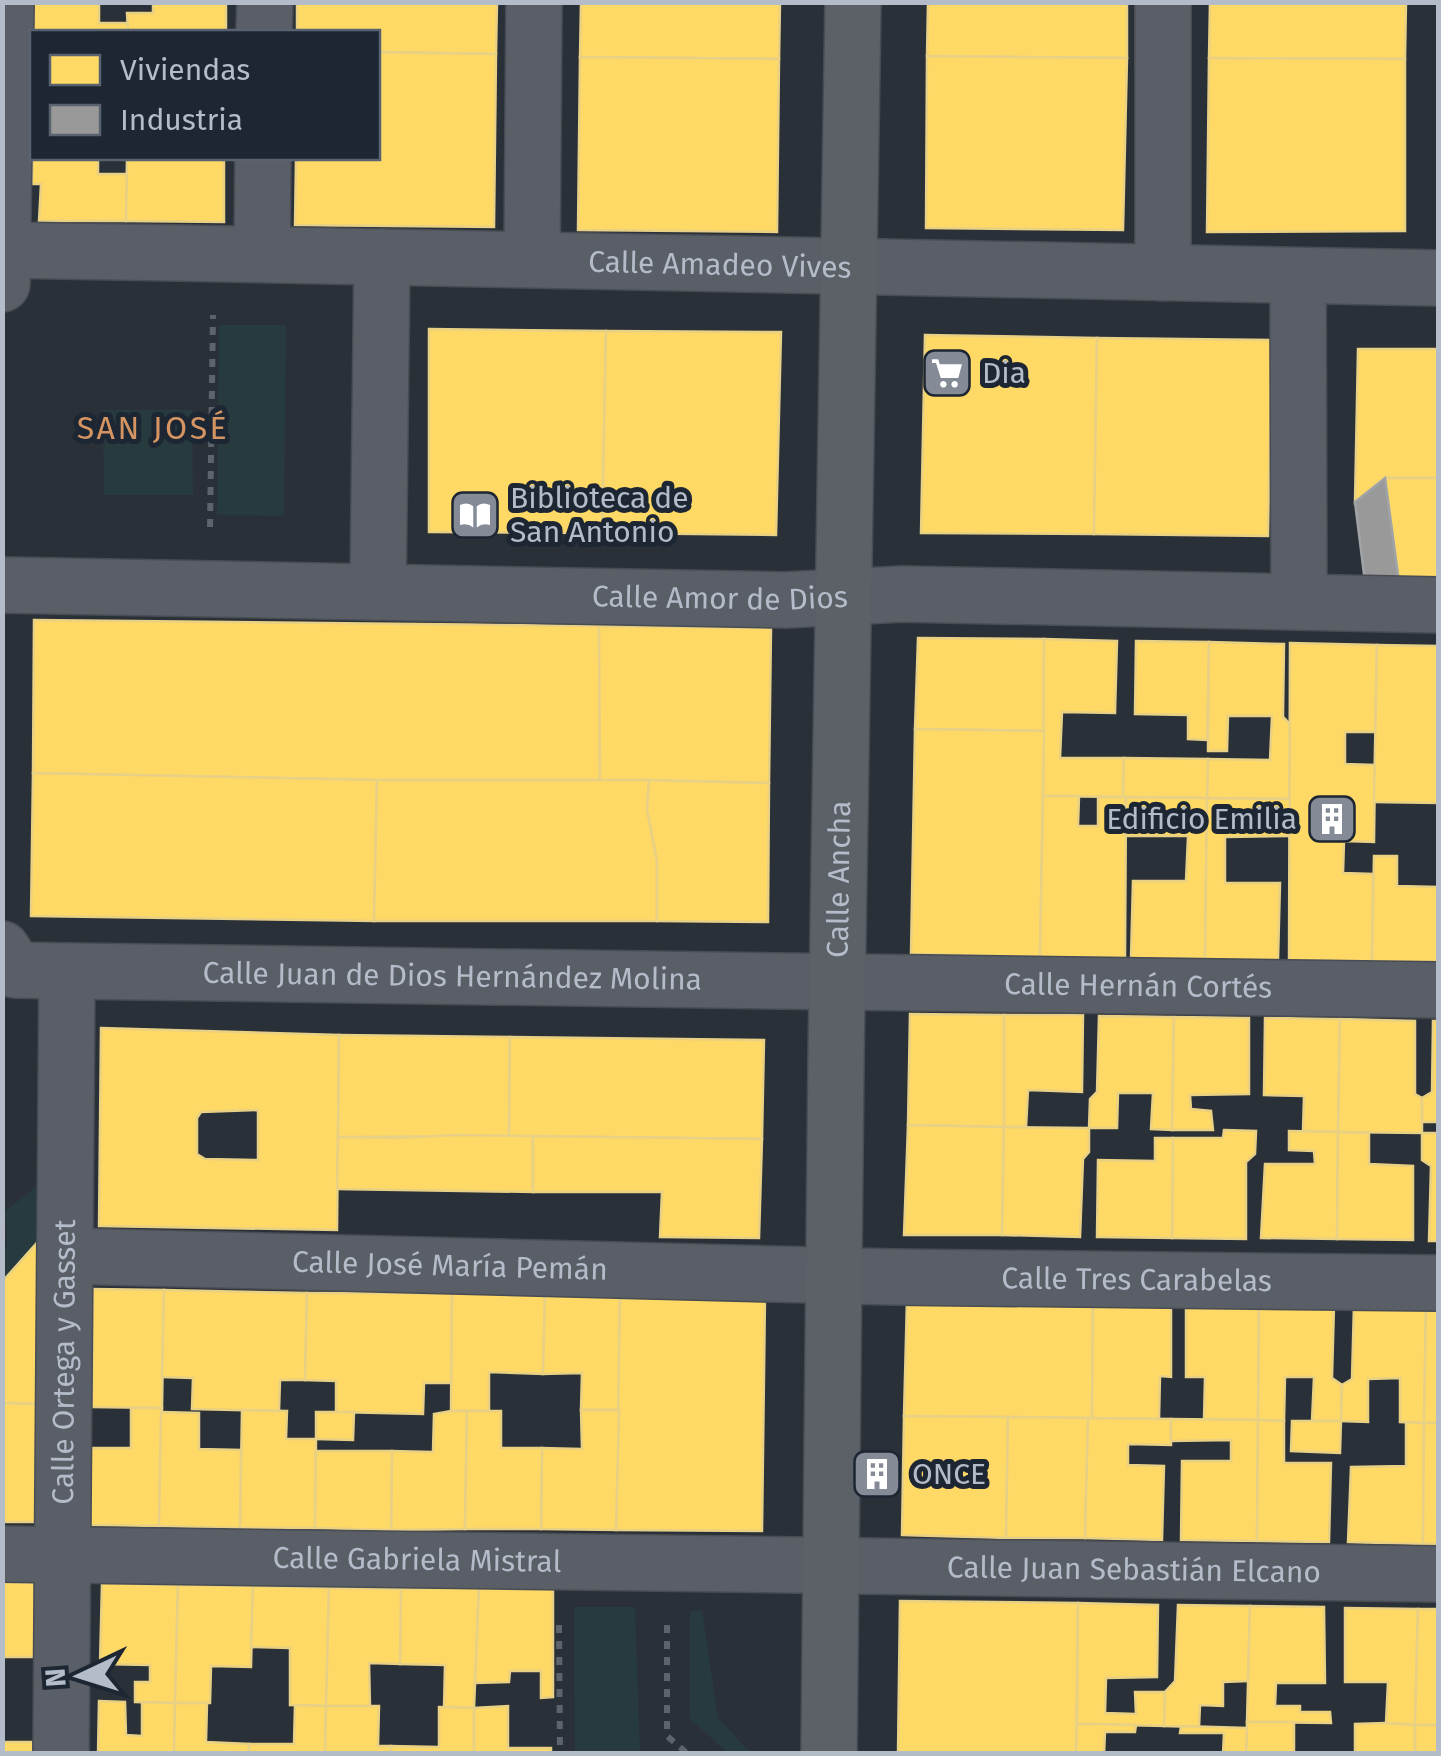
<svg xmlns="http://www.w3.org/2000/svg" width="1441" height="1756" font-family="'Fira Sans',sans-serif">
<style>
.green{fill:#273a3e}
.homes{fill:#ffd966;stroke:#e8d084;stroke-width:2.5;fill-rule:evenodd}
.industry{fill:#999;stroke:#a1a4a7;stroke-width:2.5}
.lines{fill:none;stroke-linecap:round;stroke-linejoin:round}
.minor-casing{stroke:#484c53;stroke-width:58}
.major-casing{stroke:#484c55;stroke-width:58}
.path{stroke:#5d636a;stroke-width:6;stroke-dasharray:8 8;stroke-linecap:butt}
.minor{stroke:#5a5e66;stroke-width:55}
.major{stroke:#5c6168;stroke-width:55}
.labels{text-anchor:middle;stroke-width:10;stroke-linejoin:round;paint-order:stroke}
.street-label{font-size:30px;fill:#b4bcc9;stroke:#1d2633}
.poi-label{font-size:30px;fill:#b4bcc9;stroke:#1d2633;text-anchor:start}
.neighbourhood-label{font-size:32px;letter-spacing:2.5px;fill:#d59563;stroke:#1d2633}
</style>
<rect width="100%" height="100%" fill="#2a3038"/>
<g class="green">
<path d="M219,325H286L284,516L217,515Z"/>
<path d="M103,410H192L193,495H104Z"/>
<path d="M40,1184L43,1236L3,1282V1252L7,1247L5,1211Z"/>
<path d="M574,1607H635L640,1753H575Z"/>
<path d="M702,1610L718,1718L751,1753H728L690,1719V1611Z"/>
</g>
<g class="homes">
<path d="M34,2H99V23H128V32H34Z"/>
<path d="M153,2H226V32H128L127,13H153Z"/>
<path d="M297,2H497L496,54L378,52V32H297Z"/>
<path d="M581,2H780L779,59L580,57Z"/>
<path d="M928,2H1127V58L927,56Z"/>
<path d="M1210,2H1406L1405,59L1209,58Z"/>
<path d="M378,52L496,54L494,227L295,225L296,158H378Z"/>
<path d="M927,56L1127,58L1123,230L926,228Z"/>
<path d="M580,57L779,59L777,232L578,230Z"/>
<path d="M1209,58L1405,59V231L1207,232Z"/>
<path d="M33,158H98V174H127L126,221H39L41,184H32Z"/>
<path d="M127,158H224V222L126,221Z"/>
<path d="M429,329L606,331L602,533L429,532Z"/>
<path d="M606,331L781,332L776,535L602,533Z"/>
<path d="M925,335L1097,338L1094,534L921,533Z"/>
<path d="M1097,338L1272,340L1268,536L1094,534Z"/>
<path d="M1358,349H1438V478H1385L1355,502Z"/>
<path d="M1385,478H1438V583H1399Z"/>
<path d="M34,620L599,626L600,780H377L33,773Z"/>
<path d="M599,626L771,628L769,783L600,780Z"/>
<path d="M918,638L1044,639V731L915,729Z"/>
<path d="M1044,639L1117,641L1115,713L1062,712L1060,758H1124L1123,797L1043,796Z"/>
<path d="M1136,641L1209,642L1207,740L1188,739V715L1135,714Z"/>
<path d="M1209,642L1284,644L1283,717L1290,724V799L1207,798L1208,759L1270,760L1272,716H1228L1227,751H1208Z"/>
<path d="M1290,643L1377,645L1375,732H1345V764L1375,765L1374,842L1344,841L1343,873L1373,874L1372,962L1289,960Z"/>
<path d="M1377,645L1438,646V803L1374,802Z"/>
<path d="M915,729L1044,731L1040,957L911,954Z"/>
<path d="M1124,758L1208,759L1207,798L1123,797Z"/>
<path d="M33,773L377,780L374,921L31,916Z"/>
<path d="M377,780H649L647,809L657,861V921H374Z"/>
<path d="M649,780L769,783L768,922L657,921V861L647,809Z"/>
<path d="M1043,796H1079L1078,826H1098V797H1126L1125,958L1040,957Z"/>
<path d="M1126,797L1207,798L1205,959L1131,958L1133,881H1186L1188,836H1125Z"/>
<path d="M1207,798L1290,799L1289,836L1225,837V883H1280L1278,960L1205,959Z"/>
<path d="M1374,856H1397V886L1438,887V962H1372Z"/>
<path d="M910,1014L1004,1015V1127L908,1125Z"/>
<path d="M1004,1015H1083L1082,1092L1028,1090L1026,1127H1004Z"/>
<path d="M1099,1016L1174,1017L1172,1130L1151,1129L1153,1093H1118L1117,1128H1089L1090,1099L1097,1092Z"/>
<path d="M1174,1017L1249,1018V1094L1190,1095L1191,1109L1211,1111L1213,1130H1172Z"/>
<path d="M1265,1018L1340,1019L1338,1132L1303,1131L1304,1096L1264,1095Z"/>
<path d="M1340,1019L1415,1021V1094L1422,1098V1133L1338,1132Z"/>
<path d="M1433,1021H1438V1122H1422V1098L1432,1092Z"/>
<path d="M101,1028L339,1035L337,1230L99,1226ZM258,1110V1160L205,1159L197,1154V1118L201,1112Z"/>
<path d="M339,1035L510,1037L509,1136L338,1137Z"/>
<path d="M510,1037L764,1040L762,1139L509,1136Z"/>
<path d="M908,1125L1004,1127L1002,1235H904Z"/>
<path d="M1004,1127L1089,1128V1152L1083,1159L1080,1237L1002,1235Z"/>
<path d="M1224,1130L1256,1131L1255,1154L1246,1162V1239L1172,1238L1173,1138H1223Z"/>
<path d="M1289,1131L1338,1132L1337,1239L1261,1238L1265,1164H1315L1314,1151L1289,1150Z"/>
<path d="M1338,1132L1369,1133V1164L1413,1166V1240L1337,1239Z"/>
<path d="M1422,1133H1438V1241H1429L1431,1166L1422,1160Z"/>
<path d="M456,1135L533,1136V1192L337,1189L338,1137L397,1138Z"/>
<path d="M533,1136L762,1139L759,1238L660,1237L662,1192H533Z"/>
<path d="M1155,1138H1173L1172,1238L1097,1237L1098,1160L1155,1161Z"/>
<path d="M43,1236L37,1404L2,1403V1282Z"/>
<path d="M93,1289L164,1290L162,1408L92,1407Z"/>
<path d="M164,1290L307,1293L305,1380H280L279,1411L192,1409L193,1378L162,1377Z"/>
<path d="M307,1293H452V1383H424L423,1414L336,1412V1381L305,1380Z"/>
<path d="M452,1293L545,1295L543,1374L489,1372V1411H451Z"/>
<path d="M545,1295L620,1296L619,1410H581L582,1373L543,1374Z"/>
<path d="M620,1296H765L762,1531L616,1530Z"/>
<path d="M907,1299L1093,1301L1092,1418L904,1416Z"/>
<path d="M1093,1301L1171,1302V1377L1160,1376L1159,1419L1092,1418Z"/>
<path d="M1186,1303L1259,1304L1258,1420L1204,1419L1205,1377H1186Z"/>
<path d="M1259,1304L1334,1305L1332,1378L1342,1385L1341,1421H1312L1314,1377H1285L1284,1421L1258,1420Z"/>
<path d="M1354,1304L1426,1306L1424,1423L1400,1422V1378L1368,1379V1422L1341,1421L1342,1385L1352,1379Z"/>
<path d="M1426,1306H1438V1423H1424Z"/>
<path d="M2,1403L37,1404L36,1522H2Z"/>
<path d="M131,1408H162L159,1526L90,1525L91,1448H131Z"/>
<path d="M242,1410L287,1411L286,1439H316L315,1528H240Z"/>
<path d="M581,1410H619L616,1530L541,1529L542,1448L582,1449Z"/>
<path d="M451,1411H467L465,1529L391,1530L392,1451L433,1452L434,1414Z"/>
<path d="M467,1411H501V1448H542L541,1529H465Z"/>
<path d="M161,1412L199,1413V1449L241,1450L240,1528L159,1526Z"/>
<path d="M316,1412H354L353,1440L316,1439Z"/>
<path d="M904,1416L1008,1417L1006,1538L902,1535Z"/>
<path d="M1008,1417L1088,1418L1085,1538H1006Z"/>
<path d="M1088,1418L1171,1419V1445L1128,1444V1465L1164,1466L1162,1540L1085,1538Z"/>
<path d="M1171,1419L1258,1420L1257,1541L1181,1540L1182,1461H1231V1440L1171,1441Z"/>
<path d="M1258,1420L1284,1421V1463H1331L1329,1542L1257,1541Z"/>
<path d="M1292,1421H1341L1340,1453L1291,1451Z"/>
<path d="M1406,1422L1424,1423L1423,1544L1348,1542L1351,1467L1406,1466Z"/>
<path d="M1424,1423H1438V1544H1423Z"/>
<path d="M316,1451H392L391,1530L315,1528Z"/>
<path d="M2,1582L35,1583L34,1657H2Z"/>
<path d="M102,1583L178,1585L175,1703L135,1702V1682H150V1665L100,1664Z"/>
<path d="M178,1585L253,1586L251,1667L211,1666L210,1703H175Z"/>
<path d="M253,1586L329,1588L326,1706L290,1705V1648L251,1647Z"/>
<path d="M479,1587L474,1708H444L445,1665L400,1664L401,1589Z"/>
<path d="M479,1587L553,1588V1697L541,1698V1671H510L509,1682L475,1683Z"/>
<path d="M329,1588L401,1589L400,1664L369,1663L370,1707L326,1706Z"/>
<path d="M900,1601L1078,1603L1076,1754H898Z"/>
<path d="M1078,1603L1158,1605L1157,1677L1106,1678L1105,1713L1136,1714L1135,1692H1165L1164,1726L1077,1724Z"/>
<path d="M1178,1605L1250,1606L1248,1681L1223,1682V1706L1200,1705L1199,1727L1164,1726L1165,1692L1175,1681Z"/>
<path d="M1250,1606L1324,1607L1325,1683H1276L1275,1706H1300V1712H1330L1331,1723L1247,1722Z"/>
<path d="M1345,1608L1418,1609L1415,1725L1386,1723L1388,1682H1345Z"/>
<path d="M1418,1609H1438V1725H1415Z"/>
<path d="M99,1701L125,1702L126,1735L142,1736V1702L175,1703L174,1754H98Z"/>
<path d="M175,1703H207L206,1742L249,1744V1754H174Z"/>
<path d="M295,1705L326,1706L325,1754H249V1744H294Z"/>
<path d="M326,1706H379L378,1746H391V1754H325Z"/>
<path d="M508,1706V1748H551V1754H474V1708Z"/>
<path d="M439,1707L474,1708V1754H391V1746L439,1747Z"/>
<path d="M1247,1722H1294V1754H1246Z"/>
<path d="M1386,1723L1415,1725V1754H1355V1724Z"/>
<path d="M1077,1724H1097L1136,1725L1135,1732H1105L1104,1754H1076Z"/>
<rect x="1415" y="1725" width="23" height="29"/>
<path d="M1181,1726L1247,1728L1246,1754H1223L1224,1733H1180Z"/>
<rect x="2" y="1742" width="32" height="12"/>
</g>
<path class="industry" d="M1385,478L1399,583L1365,582L1355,502Z"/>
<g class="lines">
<g class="minor-casing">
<g id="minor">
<path d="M264,32L265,2"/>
<path id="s1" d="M2,250C481,257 960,273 1438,278"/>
<path d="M262,254L263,158"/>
<path d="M532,259L534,2"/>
<path d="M1163,273V2"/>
<path d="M1298,277L1299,600"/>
<path d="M2,284L6,2"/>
<path id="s2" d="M2,585L786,600L902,594L1438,605"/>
<path d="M378,592L382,257"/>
<path id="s3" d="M2,949L15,970L67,971L1438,990"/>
<path id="s4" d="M65,1256L893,1277L1438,1283"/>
<path id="s5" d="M2,1554L1438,1574"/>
<path id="s6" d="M61,1754L67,971"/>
</g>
</g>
<g class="major-casing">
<g id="major">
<path id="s7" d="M829,1754L836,1059L853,2"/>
</g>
</g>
<g class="path">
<path d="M210,527L213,315"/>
<path d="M559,1625L560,1754"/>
<path d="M667,1625V1736L688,1754"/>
</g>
<use href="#minor" class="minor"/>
<use href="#major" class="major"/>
</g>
<defs>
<g id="supermarket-square" transform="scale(2.5)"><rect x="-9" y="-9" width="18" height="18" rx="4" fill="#848b96" stroke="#1d2633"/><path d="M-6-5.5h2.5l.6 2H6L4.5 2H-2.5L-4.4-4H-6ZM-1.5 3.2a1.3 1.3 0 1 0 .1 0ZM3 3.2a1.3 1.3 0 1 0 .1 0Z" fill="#fff"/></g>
<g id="library-square" transform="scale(2.5)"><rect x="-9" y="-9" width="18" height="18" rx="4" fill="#848b96" stroke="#1d2633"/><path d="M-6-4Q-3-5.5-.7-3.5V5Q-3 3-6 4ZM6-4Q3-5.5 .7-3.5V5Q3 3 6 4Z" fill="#fff"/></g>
<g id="building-square" transform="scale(2.5)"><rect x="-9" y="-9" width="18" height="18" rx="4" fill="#848b96" stroke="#1d2633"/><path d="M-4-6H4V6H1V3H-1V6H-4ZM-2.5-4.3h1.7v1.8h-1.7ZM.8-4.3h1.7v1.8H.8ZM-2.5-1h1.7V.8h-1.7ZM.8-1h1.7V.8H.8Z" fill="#fff"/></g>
</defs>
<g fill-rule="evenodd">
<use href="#supermarket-square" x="947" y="373"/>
<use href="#library-square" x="475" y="515"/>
<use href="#building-square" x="1332" y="819"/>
<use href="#building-square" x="877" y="1474"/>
</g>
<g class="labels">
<g class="street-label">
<text dy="10" stroke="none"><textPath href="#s1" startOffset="718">Calle Amadeo Vives</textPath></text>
<text dy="10" stroke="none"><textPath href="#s2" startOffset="718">Calle Amor de Dios</textPath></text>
<text dy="10" stroke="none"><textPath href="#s7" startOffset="875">Calle Ancha</textPath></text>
<text dy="10" stroke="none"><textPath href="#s3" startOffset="462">Calle Juan de Dios Hernández Molina</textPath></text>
<text dy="10" stroke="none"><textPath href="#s3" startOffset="1148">Calle Hernán Cortés</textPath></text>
<text dy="10" stroke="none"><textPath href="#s4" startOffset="385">Calle José María Pemán</textPath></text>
<text dy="10" stroke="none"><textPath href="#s4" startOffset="1072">Calle Tres Carabelas</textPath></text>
<text dy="10" stroke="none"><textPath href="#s6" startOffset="392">Calle Ortega y Gasset</textPath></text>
<text dy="10" stroke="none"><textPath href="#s5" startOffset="415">Calle Gabriela Mistral</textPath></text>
<text dy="10" stroke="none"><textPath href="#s5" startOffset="1132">Calle Juan Sebastián Elcano</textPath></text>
</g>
<g class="poi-label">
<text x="982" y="383">Dia</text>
<text x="510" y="508">Biblioteca de<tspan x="510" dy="34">San Antonio</tspan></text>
<text x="1297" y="829" text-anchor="end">Edificio Emilia</text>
<text x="912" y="1484">ONCE</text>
</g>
<g class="neighbourhood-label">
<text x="153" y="439">SAN JOSÉ</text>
</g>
</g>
<rect width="1441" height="1756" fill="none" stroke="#b4bcc9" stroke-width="10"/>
<rect x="30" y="30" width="350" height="130" fill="#1d2633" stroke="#59626f" stroke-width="2.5"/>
<rect x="50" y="55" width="50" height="30" fill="#ffd966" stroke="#59626f" stroke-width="2.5"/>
<text x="120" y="80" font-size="30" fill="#b4bcc9">Viviendas</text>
<rect x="50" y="105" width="50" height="30" fill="#999999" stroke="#59626f" stroke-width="2.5"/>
<text x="120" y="130" font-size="30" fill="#b4bcc9">Industria</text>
<g transform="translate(80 1676) rotate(266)" stroke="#1d2633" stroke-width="8" paint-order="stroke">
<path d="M0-8L18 38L0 25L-18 38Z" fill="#b4bcc9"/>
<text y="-15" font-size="28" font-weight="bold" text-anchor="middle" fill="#b4bcc9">N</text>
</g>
</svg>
